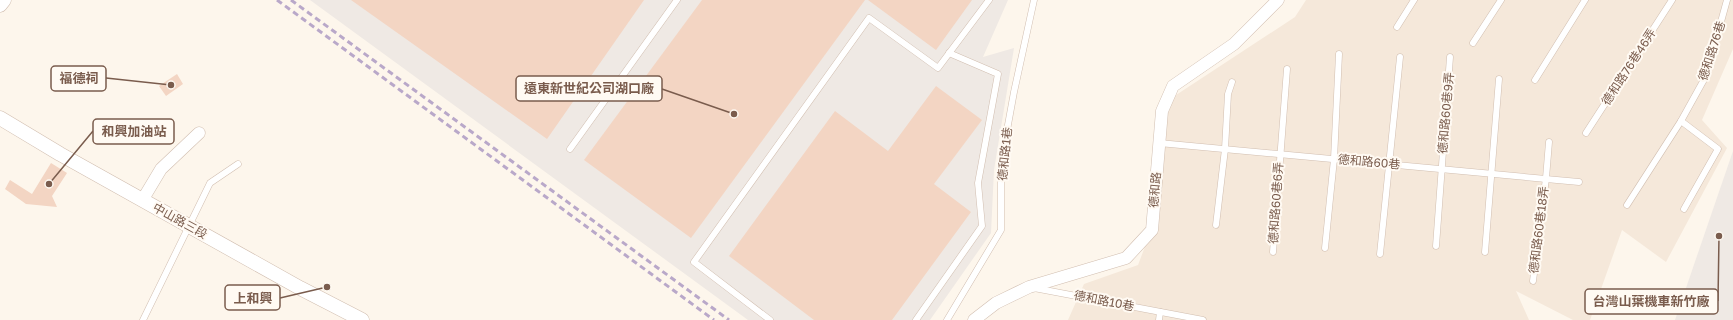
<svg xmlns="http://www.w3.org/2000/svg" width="1733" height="320" font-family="'Golos Text','Noto Sans TC',sans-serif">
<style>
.residential{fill:#f5e8da}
.industrial{fill:#efe9e4}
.building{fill:#f3d5c3}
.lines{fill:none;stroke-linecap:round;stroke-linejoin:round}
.service-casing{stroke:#d1beb0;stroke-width:7}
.minor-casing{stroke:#d1beb0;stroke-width:13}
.tertiary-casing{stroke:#d1beb0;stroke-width:15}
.service{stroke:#fff;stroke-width:6}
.minor{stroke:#fff;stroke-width:12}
.tertiary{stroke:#fff;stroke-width:14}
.rail{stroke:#b9a8c9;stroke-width:3;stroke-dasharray:6 4;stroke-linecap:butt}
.labels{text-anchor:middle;stroke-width:4;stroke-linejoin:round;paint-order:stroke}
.street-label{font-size:12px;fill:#7a5c4d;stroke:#fffaf3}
.leader{fill:none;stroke:#7a5c4d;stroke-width:1.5}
.callout-dot{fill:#7a5c4d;stroke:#fffaf3;stroke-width:1.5}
.callout{fill:#fffaf3;stroke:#7a5c4d;stroke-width:1.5}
.callout-label{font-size:13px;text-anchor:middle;font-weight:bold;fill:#7a5c4d}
</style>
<rect width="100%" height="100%" fill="#fdf6ec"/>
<path class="residential" d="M1306,0H1733V49L1702,120L1727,148L1666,262L1622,230L1590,320H1573L1516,291L1529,320H1068L1084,284L1138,265L1146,244L1170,99L1295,17Z"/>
<g class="industrial">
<path d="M310,0H1008L983,57L1014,48L994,170L991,233L930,320H748Z"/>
<path d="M1733,151V320H1675Z"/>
</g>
<g class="building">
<path d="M351,0H644L547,139Z"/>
<path d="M702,0H865L691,238L584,160Z"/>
<path d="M868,0H972L936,50Z"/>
<path d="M177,74L183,84L166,96L159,86Z"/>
<path d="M936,86L982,120L934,184L971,212L892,320H814L729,256L835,111L888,151Z"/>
<path d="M51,163L67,173L52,196L57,207L26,204L5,189L10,180L32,194Z"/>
</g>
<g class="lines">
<g class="service-casing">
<g id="service">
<path d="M1397,27L1414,0"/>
<path d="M1473,43L1501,0"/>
<path d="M1535,80L1585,0"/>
<path d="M1681,121L1718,149L1684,209"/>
<path d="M1586,133L1672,0"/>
<path d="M1159,143L1579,182"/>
<path d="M570,149L677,0"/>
<path d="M1627,205L1681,121L1706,76L1727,0"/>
<path d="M1216,225L1225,149L1228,94L1232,82"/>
<path d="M1436,246L1450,57"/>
<path d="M1325,248L1334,159L1339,54"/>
<path d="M1273,252L1287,69"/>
<path d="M1485,252L1499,79"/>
<path d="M1380,254L1400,57"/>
<path d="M1533,281L1546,178L1549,142"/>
<path d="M1034,288L1203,320"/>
<path d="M143,320L210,183L238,164"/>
<path d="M770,320L694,262L869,18L938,68L989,0"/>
<path d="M916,320L982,226L978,183L998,74L949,53"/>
<path d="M947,320L1001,230V163L1014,92L1034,0"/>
<path d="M1159,320L1160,312"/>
</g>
</g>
<g class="minor-casing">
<g id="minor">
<path d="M143,199L161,169L199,133"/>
<path d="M974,320L996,303L1029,287L1126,258L1152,230L1162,111L1173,86L1234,44L1278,0"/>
</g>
</g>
<g class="tertiary-casing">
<g id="tertiary">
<path d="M0,5L4,0"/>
<path d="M0,118L60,154L300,288L362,320"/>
</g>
</g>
<use href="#service" class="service"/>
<use href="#minor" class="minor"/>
<use href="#tertiary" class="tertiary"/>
<g class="rail">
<path d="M277,0L714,320"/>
<path d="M291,0L729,320"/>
</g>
</g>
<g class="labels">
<g class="street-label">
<text transform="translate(1712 51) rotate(-72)" y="4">德和路76巷</text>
<text transform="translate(1629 67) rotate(-57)" y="4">德和路76巷46弄</text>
<text transform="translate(1446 113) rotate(-85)" y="4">德和路60巷9弄</text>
<text transform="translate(1005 154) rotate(-84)" y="4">德和路1巷</text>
<text transform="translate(1369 162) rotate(5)" y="4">德和路60巷</text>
<text transform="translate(1155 190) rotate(-85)" y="4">德和路</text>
<text transform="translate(1276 203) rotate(-86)" y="4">德和路60巷6弄</text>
<text transform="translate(180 221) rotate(29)" y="4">中山路三段</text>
<text transform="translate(1539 230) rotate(-83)" y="4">德和路60巷18弄</text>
<text transform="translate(1104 301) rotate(11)" y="4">德和路10巷</text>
</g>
</g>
<path class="leader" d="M171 85L106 78M734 114L662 89M49 184L93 131M327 287L280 298M1719 236L1718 301"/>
<g class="callout-dot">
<circle cx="171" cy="85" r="4"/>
<circle cx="734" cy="114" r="4"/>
<circle cx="49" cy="184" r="4"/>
<circle cx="327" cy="287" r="4"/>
<circle cx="1719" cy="236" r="4"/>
</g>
<g class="callout">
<rect x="51" y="66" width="55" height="25" rx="4"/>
<rect x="516" y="76" width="146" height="25" rx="4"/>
<rect x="93" y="119" width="81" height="25" rx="4"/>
<rect x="225" y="285" width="55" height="25" rx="4"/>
<rect x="1585" y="289" width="133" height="25" rx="4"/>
</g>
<g class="callout-label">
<text x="79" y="83">福德祠</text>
<text x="589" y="93">遠東新世紀公司湖口廠</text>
<text x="134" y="136">和興加油站</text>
<text x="253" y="303">上和興</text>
<text x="1651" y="306">台灣山葉機車新竹廠</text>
</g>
</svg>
